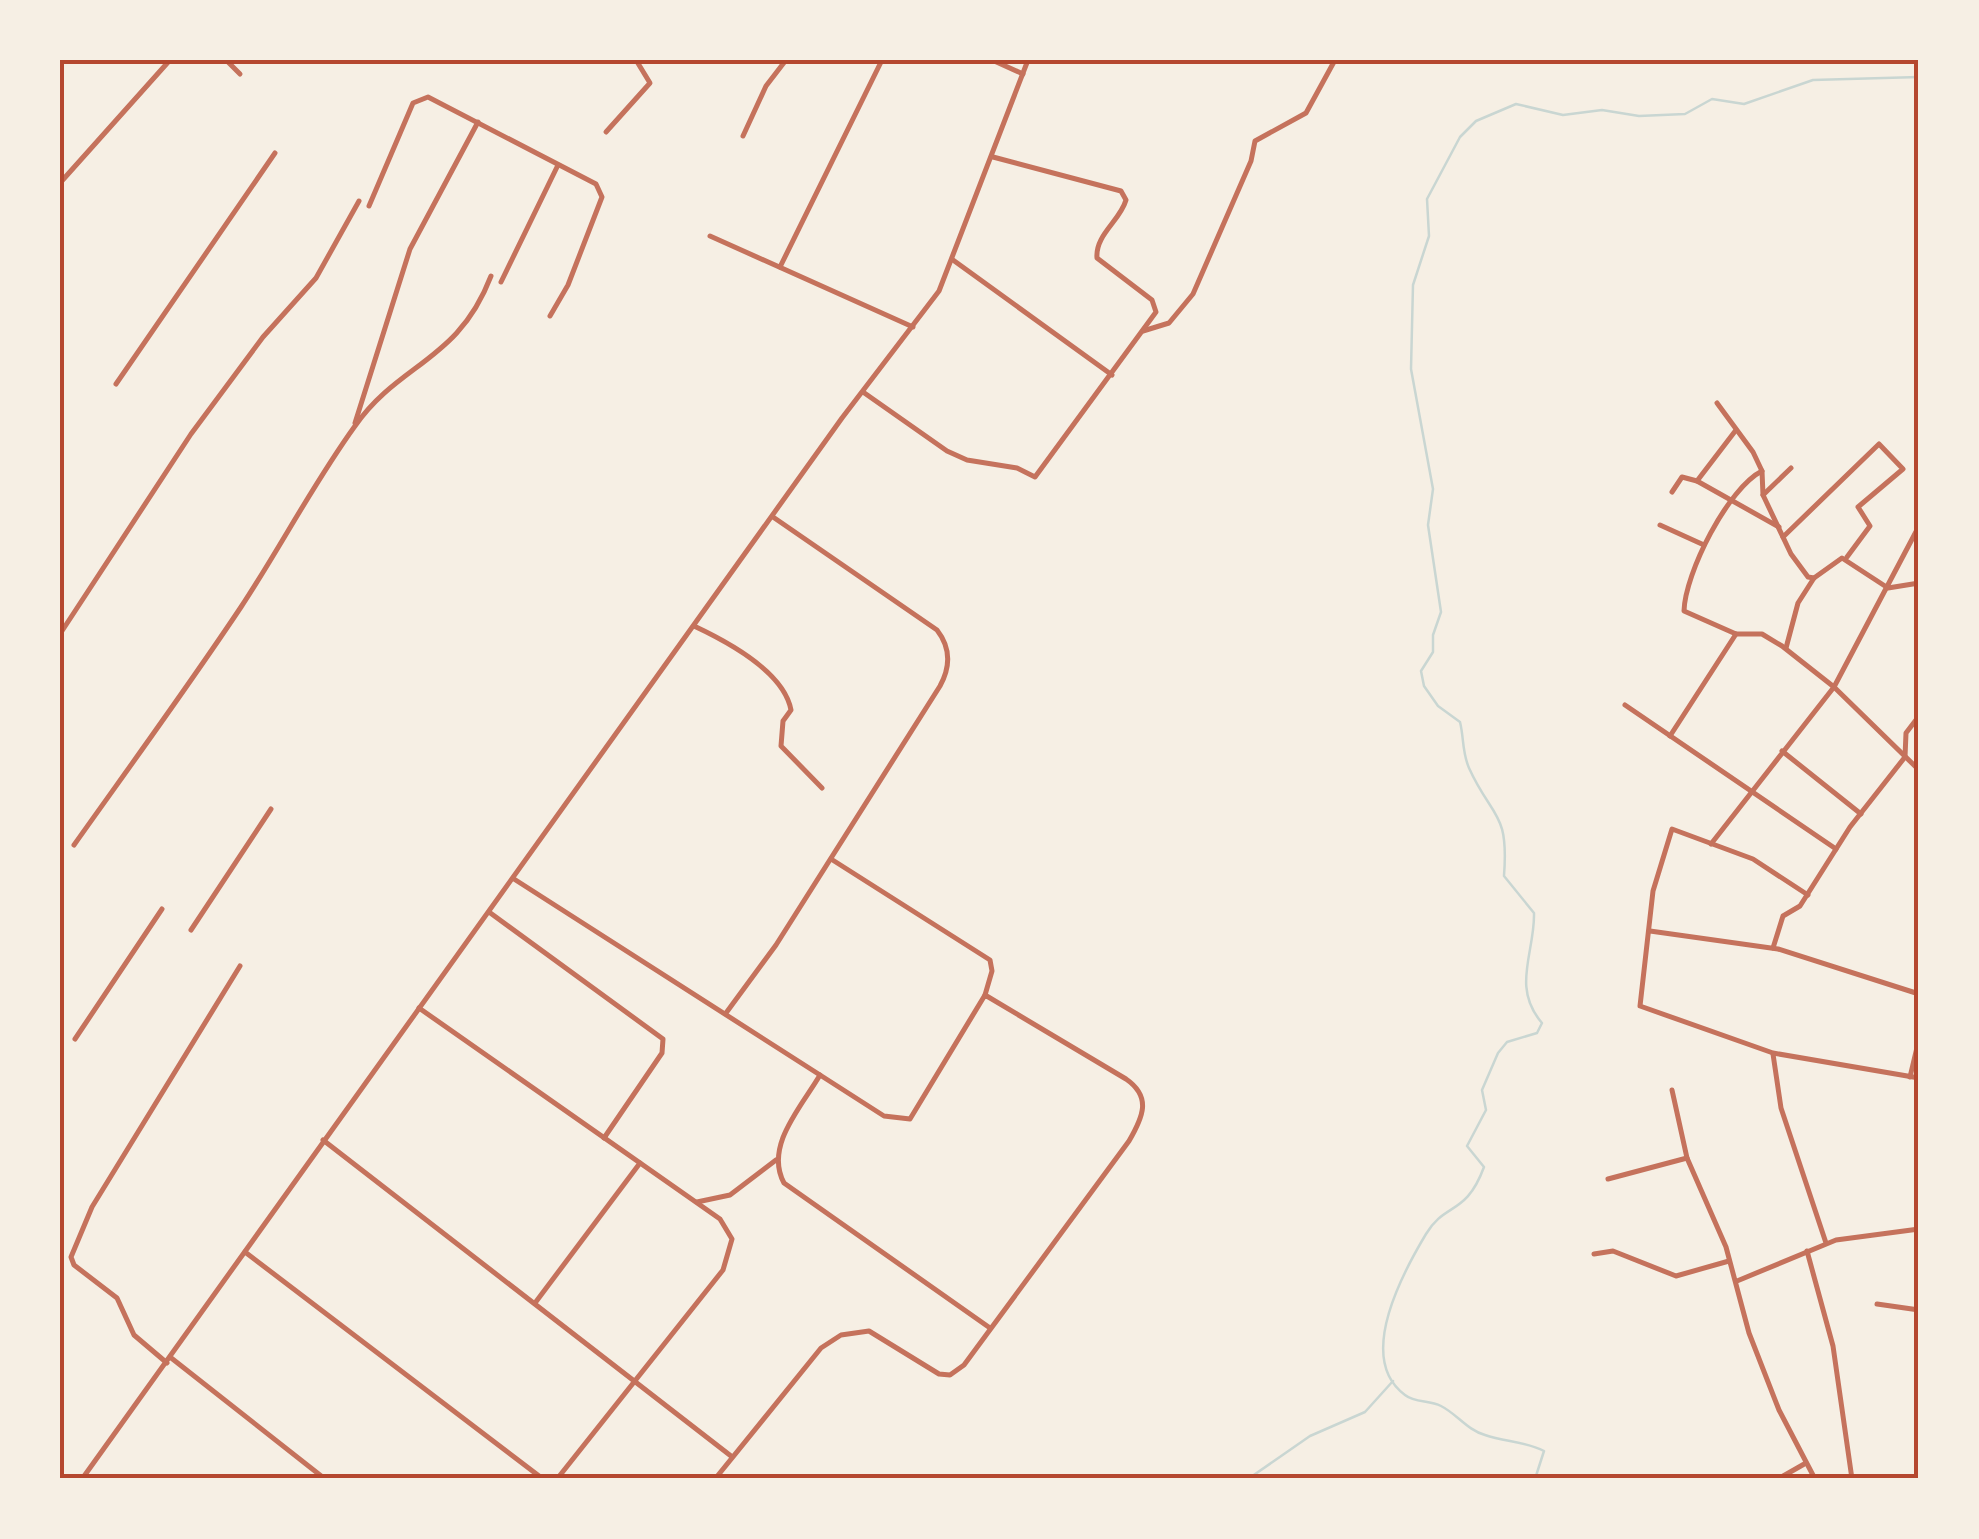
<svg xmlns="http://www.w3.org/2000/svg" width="1979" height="1539" font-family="Karla,sans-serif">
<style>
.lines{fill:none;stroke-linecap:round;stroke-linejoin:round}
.stream{stroke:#c9d6d2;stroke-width:2.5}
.minor{stroke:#c5725c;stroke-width:5}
.neatline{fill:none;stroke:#b5482f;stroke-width:4}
</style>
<rect width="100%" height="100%" fill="#f6efe4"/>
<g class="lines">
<g class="stream">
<path d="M1248,1479L1310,1436L1365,1412L1393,1381"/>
<path d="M1535,1479L1544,1451C1525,1441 1505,1442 1485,1435C1467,1430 1457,1414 1441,1406C1429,1400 1415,1403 1405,1395C1356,1359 1402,1274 1426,1234C1445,1202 1466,1216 1484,1167L1467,1146L1486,1110L1482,1090L1498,1053L1507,1042L1537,1033L1542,1023C1511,987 1535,953 1534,913L1504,876C1509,810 1492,819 1469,768C1462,752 1464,738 1460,722L1438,706L1424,686L1421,671L1433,652V635L1441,612L1428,525L1433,489L1411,369L1413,285L1429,236L1427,199L1460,137L1476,121L1516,104L1563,115L1602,110L1639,116L1685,114L1712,99L1744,104L1813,80L1919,77"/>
</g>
<g class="minor">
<path d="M226,60L240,74"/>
<path d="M992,60L1023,74"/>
<path d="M1862,60H1884"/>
<path d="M606,132L650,83L636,60"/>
<path d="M743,136L766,86L786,60"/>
<path d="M60,183L170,60"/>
<path d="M369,206L413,103L428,97L596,184L602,197L568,285L550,316"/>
<path d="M710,236L913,327"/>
<path d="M953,260L1112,375"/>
<path d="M780,267L882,60"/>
<path d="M501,282L558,165"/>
<path d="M1143,331L1169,323L1193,294L1251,161L1255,141L1306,113L1335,60"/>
<path d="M116,384L275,153"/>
<path d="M863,392L947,451L967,460L1017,468L1035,477L1156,312L1152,300L1097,258C1095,235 1120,221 1126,200L1121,191L993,157"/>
<path d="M1717,403L1753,452L1762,471L1763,495L1791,554L1808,577L1814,578"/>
<path d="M355,423L410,249L478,122"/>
<path d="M1736,430L1697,481L1779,527"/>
<path d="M1762,471C1728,488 1685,573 1684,611L1736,634H1762L1782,646L1834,687L1919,770"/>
<path d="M1672,492L1682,477L1697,481"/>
<path d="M1763,495L1791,468"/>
<path d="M1660,525L1704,545"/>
<path d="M1783,537L1879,444L1903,469L1858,507L1870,526L1847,557"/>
<path d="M694,626C726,641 784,672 791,710L783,721L781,746L822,788"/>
<path d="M60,634L191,434L263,337L316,278L359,201"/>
<path d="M1786,648L1798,603L1814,578L1842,558L1888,588L1919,583"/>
<path d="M1625,705L1836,849"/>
<path d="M1670,736L1736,634"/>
<path d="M1782,751L1861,814"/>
<path d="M1711,844L1834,687L1919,526"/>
<path d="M74,845C130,766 187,688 241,607C280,548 313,484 355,426C400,362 458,362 491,276"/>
<path d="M831,859L990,960L992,971L985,995"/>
<path d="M514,879L820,1075C802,1106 764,1146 784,1183L990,1328"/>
<path d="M1808,895L1753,859L1672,829L1653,891L1640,1006L1773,1053L1919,1078"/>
<path d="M489,912L663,1039L662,1053L604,1138"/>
<path d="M191,930L271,809"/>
<path d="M1650,931L1778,949L1919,994"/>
<path d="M1773,948L1783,916L1800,906L1850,827L1905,757L1906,733L1919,716"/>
<path d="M419,1008L720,1219L732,1239L723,1270L557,1479"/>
<path d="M726,1013L776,945L940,686C951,666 951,648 937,630L773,517"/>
<path d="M75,1039L162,909"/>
<path d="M1773,1054L1781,1108L1826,1243"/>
<path d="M1910,1077L1919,1039"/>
<path d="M1672,1090L1687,1158L1726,1247L1749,1333L1779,1410L1815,1479"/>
<path d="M323,1140L731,1456"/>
<path d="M1608,1179L1687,1158"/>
<path d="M697,1202L730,1195L776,1160"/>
<path d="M1807,1251L1833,1346L1852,1479"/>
<path d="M245,1252L543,1479"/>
<path d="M1594,1254L1613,1251L1676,1276L1729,1261"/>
<path d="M1737,1281L1836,1240L1919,1229"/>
<path d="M535,1303L640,1163"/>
<path d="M1877,1304L1919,1310"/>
<path d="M170,1357L325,1479"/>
<path d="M167,1363L134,1335L117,1298L74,1265L71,1257L92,1207L240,966"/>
<path d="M82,1479L842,418L939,291L1028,60"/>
<path d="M715,1479L821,1348L841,1335L869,1331L939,1374L950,1375L964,1365L1129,1141C1143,1117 1152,1097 1126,1079L985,995L910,1119L884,1116L820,1075"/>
<path d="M1778,1479L1806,1463"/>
<path d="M1918,1479L1919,1306"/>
</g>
</g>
<rect width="1979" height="1539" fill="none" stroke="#f6efe4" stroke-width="125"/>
<rect x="62" y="62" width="1854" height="1414" class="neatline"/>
</svg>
